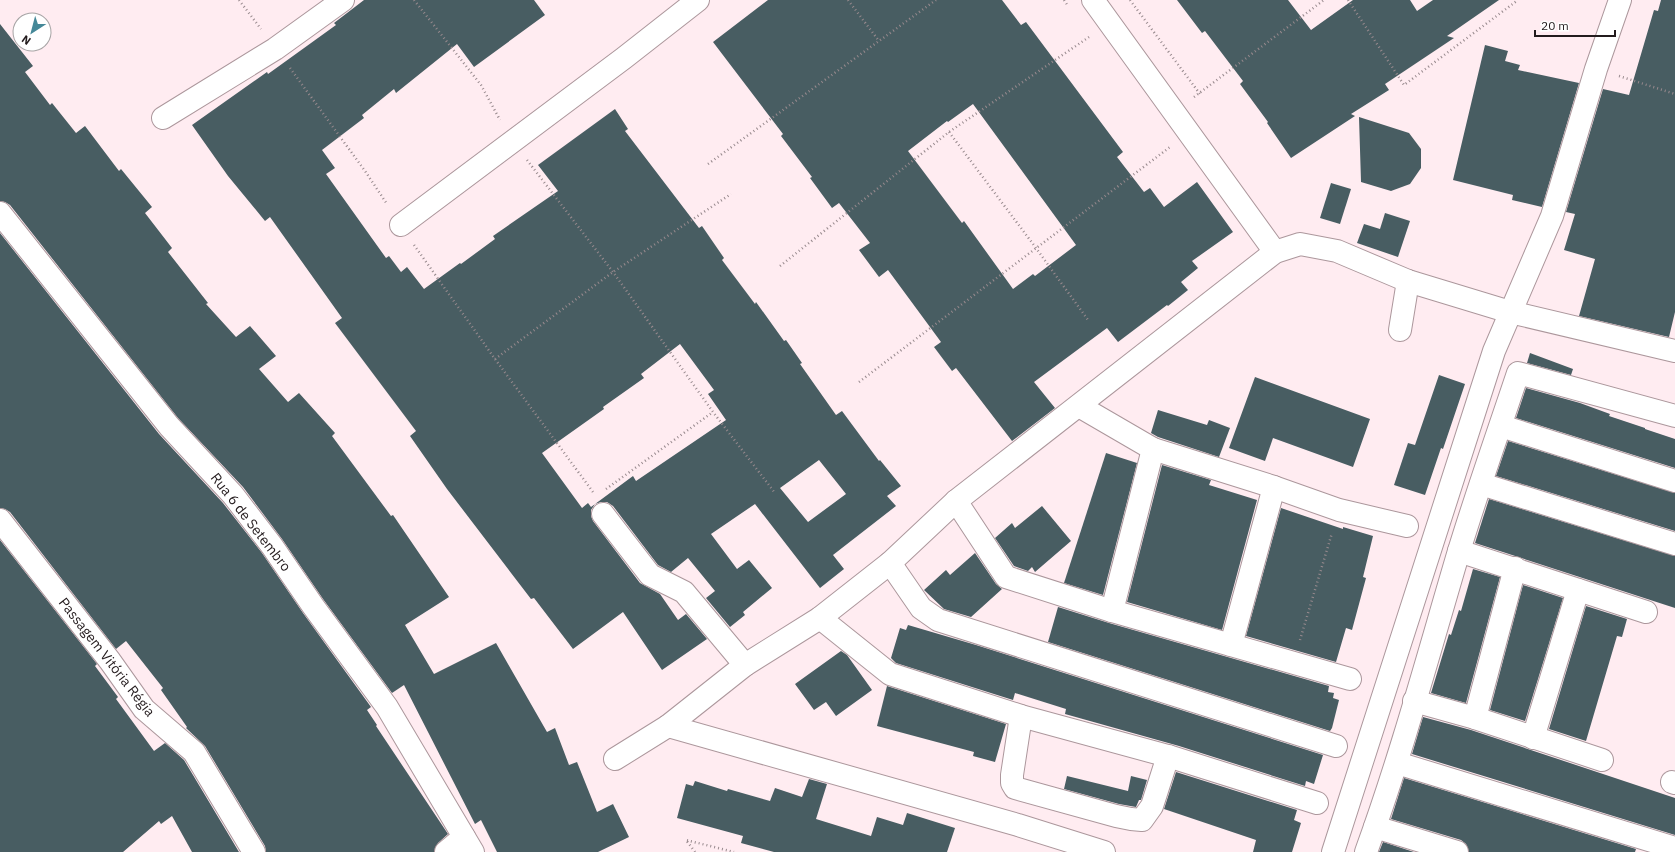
<svg xmlns="http://www.w3.org/2000/svg" width="1675" height="852" font-family="'IBM Plex Sans',sans-serif">
<style>
.building{fill:#485d62;fill-rule:evenodd}
.lines{fill:none;stroke-linecap:round;stroke-linejoin:round}
.minor-casing{stroke:#ac979c;stroke-width:24}
.path{stroke:#988a8e;stroke-width:2.5;stroke-dasharray:1 3;stroke-linecap:butt}
.minor{stroke:#fff;stroke-width:22}
.labels{text-anchor:middle;stroke-width:4;stroke-linejoin:round;paint-order:stroke}
.street-label{font-size:14px;fill:#231b1d;stroke:#fff}
</style>
<rect width="100%" height="100%" fill="#ffecf1"/>
<g class="building">
<path d="M364,0H534L545,15L474,67L457,44L396,93L394,89L362,115L364,118L322,150L335,168L326,174L386,258L389,256L401,272L407,267L424,289L460,263L461,264L495,239L493,236L558,191L538,165L615,109L628,129L625,131L699,228L702,226L724,258L722,260L755,304L756,302L784,341L786,340L802,363L800,364L836,415L842,411L879,461L880,460L901,486L887,496L896,506L833,555L844,569L820,588L755,504L711,534L737,569L749,560L772,588L743,612L745,615L730,627L706,598L715,591L688,558L671,572L658,565L613,506L607,502H601L595,504L591,510V516L593,521L640,583L660,594L678,620L686,614L707,639L662,670L623,612L573,649L534,598L531,599L447,489L410,436L416,431L335,323L342,318L270,217L265,221L228,176L192,125L267,72L268,74L336,25L334,23ZM680,344L714,390L708,394L726,420L636,481L633,476L591,507L588,503L582,508L542,453L604,409L603,407L644,378L641,374ZM819,460L846,494L808,522L780,488Z"/>
<path d="M768,0H1002L1021,25L1026,22L1123,152L1117,157L1144,192L1150,188L1164,207L1197,182L1233,232L1192,261L1198,268L1181,282L1188,290L1168,306L1167,305L1118,342L1107,328L1034,382L1055,408L1012,441L956,368L952,371L934,347L941,342L888,270L879,277L859,250L870,243L839,203L832,208L810,178L812,177L781,136L783,134L713,42ZM973,104L1076,245L1035,276L1033,274L1013,289L964,221L962,223L908,151L947,121L948,122Z"/>
<path d="M1177,0H1288L1311,30L1353,0H1410L1417,11L1433,0H1499L1447,36L1454,38L1385,84L1389,90L1351,114L1355,116L1291,158L1267,123L1268,122L1240,84L1243,81L1205,31L1202,33Z"/>
<path d="M1661,0H1675V312L1669,337L1579,316L1595,259L1564,250L1575,214L1566,212L1603,89L1629,95L1654,10L1658,11Z"/>
<path d="M0,24L33,66L25,72L50,105L52,103L76,133L85,126L119,171L121,169L152,207L145,213L172,248L168,252L208,303L206,304L236,337L250,326L276,356L259,369L288,402L299,393L335,433L332,436L391,516L393,515L449,597L405,625L434,674L496,643L547,732L555,728L569,765L577,762L597,812L613,804L629,837L598,852H497L481,820L475,824L404,685L392,693L323,599L282,539L243,487L178,418L10,205L5,202L0,201Z"/>
<path d="M1485,45L1508,51L1505,61L1520,65L1518,70L1579,83L1542,207L1512,200L1513,195L1453,180Z"/>
<path d="M1359,117L1409,133L1421,149V168L1410,184L1391,191L1361,182Z"/>
<path d="M1331,183L1351,189L1340,224L1320,218Z"/>
<path d="M1385,213L1410,221L1398,257L1357,243L1364,224L1380,229Z"/>
<path d="M0,233L159,434L223,503L262,553L303,613L371,707L367,710L377,725L376,726L448,834L438,843L434,852H266L265,846L205,746L186,728L187,727L161,690L163,688L126,641L116,649L10,512L5,509L0,508Z"/>
<path d="M1530,353L1573,369L1571,375L1527,363Z"/>
<path d="M1439,375L1465,384L1443,449L1441,448L1425,495L1394,485L1408,443L1415,445Z"/>
<path d="M1255,377L1370,419L1353,467L1273,438L1265,461L1229,448Z"/>
<path d="M1526,388L1580,403L1610,414L1609,416L1645,428V429L1675,439V468L1516,418Z"/>
<path d="M1158,410L1207,425L1209,420L1230,428L1219,457L1158,437L1151,433Z"/>
<path d="M1508,441L1675,493V531L1496,476Z"/>
<path d="M1106,453L1137,463L1103,595L1064,583Z"/>
<path d="M1162,465L1211,480L1209,485L1257,500L1222,630L1127,602Z"/>
<path d="M1489,499L1675,556V608L1475,543Z"/>
<path d="M1042,506L1071,541L1035,572L1032,567L1028,571L1014,566L995,538L1012,523L1015,528Z"/>
<path d="M1281,508L1343,529V527L1373,536L1363,577L1366,578L1352,630L1346,628L1336,662L1246,636Z"/>
<path d="M0,540L97,664L95,666L118,697L116,699L154,751L165,743L184,760L239,852H192L172,816L161,824L159,821L123,852H0Z"/>
<path d="M975,553L996,584L1002,589L971,617L944,609L924,590L946,570L950,575Z"/>
<path d="M1473,569L1500,577L1466,703L1431,693L1449,634L1451,635L1459,610L1461,611Z"/>
<path d="M1523,585L1563,598L1525,721L1490,710Z"/>
<path d="M1586,606L1627,619L1622,637L1617,636L1586,741L1549,729Z"/>
<path d="M1058,607L1109,623L1329,686L1328,692L1334,693L1333,698L1339,700L1332,728L1330,731L1048,642Z"/>
<path d="M908,625L976,645L1323,755L1314,784L1306,781L1305,786L1179,746L1065,714L1066,709L1015,693L1013,700L896,663L891,658L900,628L906,630Z"/>
<path d="M841,651L847,655L872,690L836,716L826,702L814,710L795,684Z"/>
<path d="M887,686L1006,724L995,762L973,756L974,752L877,726Z"/>
<path d="M1423,717L1471,730L1675,798V835L1412,754Z"/>
<path d="M1176,772L1297,810L1294,820L1301,823L1292,852H1253L1256,840L1164,809Z"/>
<path d="M1067,776L1128,791L1131,776L1147,780L1141,800H1139L1136,807L1119,804L1064,789Z"/>
<path d="M1404,778L1636,849L1635,852H1469L1466,844L1461,840L1391,819Z"/>
<path d="M809,779L827,784L816,819L871,836L877,817L903,825L907,813L955,828L947,852H774L741,843L743,836L677,818L686,784L693,786L695,781L727,791L728,789L770,801L775,788L802,797Z"/>
<path d="M1383,842L1414,852H1379Z"/>
</g>
<g class="lines">
<g class="minor-casing">
<g id="minor">
<path d="M1093,0L1275,252"/>
<path d="M163,118L275,49L343,0"/>
<path d="M0,213L169,426L233,495L272,546L313,606L387,707L473,852"/>
<path d="M401,225L624,58L698,0"/>
<path d="M1400,330L1408,281"/>
<path d="M1079,406L1153,449L1274,487L1339,510L1407,526"/>
<path d="M1501,426L1675,481"/>
<path d="M1481,484L1675,544"/>
<path d="M956,501L1006,577L1112,611L1350,679"/>
<path d="M603,514L650,575L684,592L745,665"/>
<path d="M0,520L110,661L144,709L194,752L254,852"/>
<path d="M1459,551L1646,612"/>
<path d="M890,563L921,608L938,620L1336,746"/>
<path d="M1112,611L1153,449"/>
<path d="M820,618L890,674L1021,716L1168,756L1317,803"/>
<path d="M1231,645L1274,487"/>
<path d="M1414,701L1475,718L1602,760"/>
<path d="M1021,716L1012,775V783L1015,788L1116,816L1131,819L1142,820L1152,806L1168,756"/>
<path d="M1475,718L1515,568"/>
<path d="M668,726L1018,825L1104,852"/>
<path d="M1533,738L1578,590"/>
<path d="M615,759L668,726L745,665L820,618L890,563L956,501L1275,252L1300,244L1337,251L1408,281L1510,312L1675,351"/>
<path d="M1397,763L1675,848"/>
<path d="M1672,782L1675,783"/>
<path d="M1375,827L1457,852"/>
<path d="M446,852L464,837"/>
<path d="M1333,852L1494,351L1552,216L1596,69L1620,0"/>
<path d="M1366,852C1402,753 1429,652 1459,551C1477,492 1498,433 1518,373L1675,416"/>
</g>
</g>
<g class="path">
<path d="M239,0L261,29"/>
<path d="M414,0L481,85L500,120"/>
<path d="M848,0L879,41"/>
<path d="M1064,0L1068,6"/>
<path d="M1130,0L1200,94"/>
<path d="M1348,0L1404,85L1518,0"/>
<path d="M290,68L365,171L387,204"/>
<path d="M1619,76L1675,94"/>
<path d="M1194,97L1324,0"/>
<path d="M949,132L1036,248L1088,320"/>
<path d="M527,160L613,272L713,412L775,493"/>
<path d="M708,164L936,0"/>
<path d="M414,245L495,359L593,492"/>
<path d="M780,266L949,132L1089,37"/>
<path d="M495,359L613,272L731,194"/>
<path d="M859,382L1170,147"/>
<path d="M606,489L713,412"/>
<path d="M1300,640L1332,533"/>
<path d="M695,852L686,840L734,852"/>
</g>
<use href="#minor" class="minor"/>
</g>
<g class="labels">
<g class="street-label">
<text transform="translate(251 522) rotate(52)" y="5">Rua 6 de Setembro</text>
<text transform="translate(107 657) rotate(52)" y="5">Passagem Vitória Régia</text>
</g>
</g>
<g transform="translate(32 32) rotate(216)"><circle r="19" fill="#ffffff" stroke="#a7a4a5"/>
<path d="M0-3L7 15L0 10L-7 15Z" fill="#458898"/>
<text y="-6" font-size="11" font-weight="bold" text-anchor="middle" fill="#231b1d">N</text>
</g>
<path d="M1535 30v6h80v-6" fill="none" stroke="#231b1d" stroke-width="2"/>
<text x="1541" y="30" font-size="12" fill="#231b1d" stroke="#ffffff" stroke-width="3" paint-order="stroke">20 m</text>
</svg>
